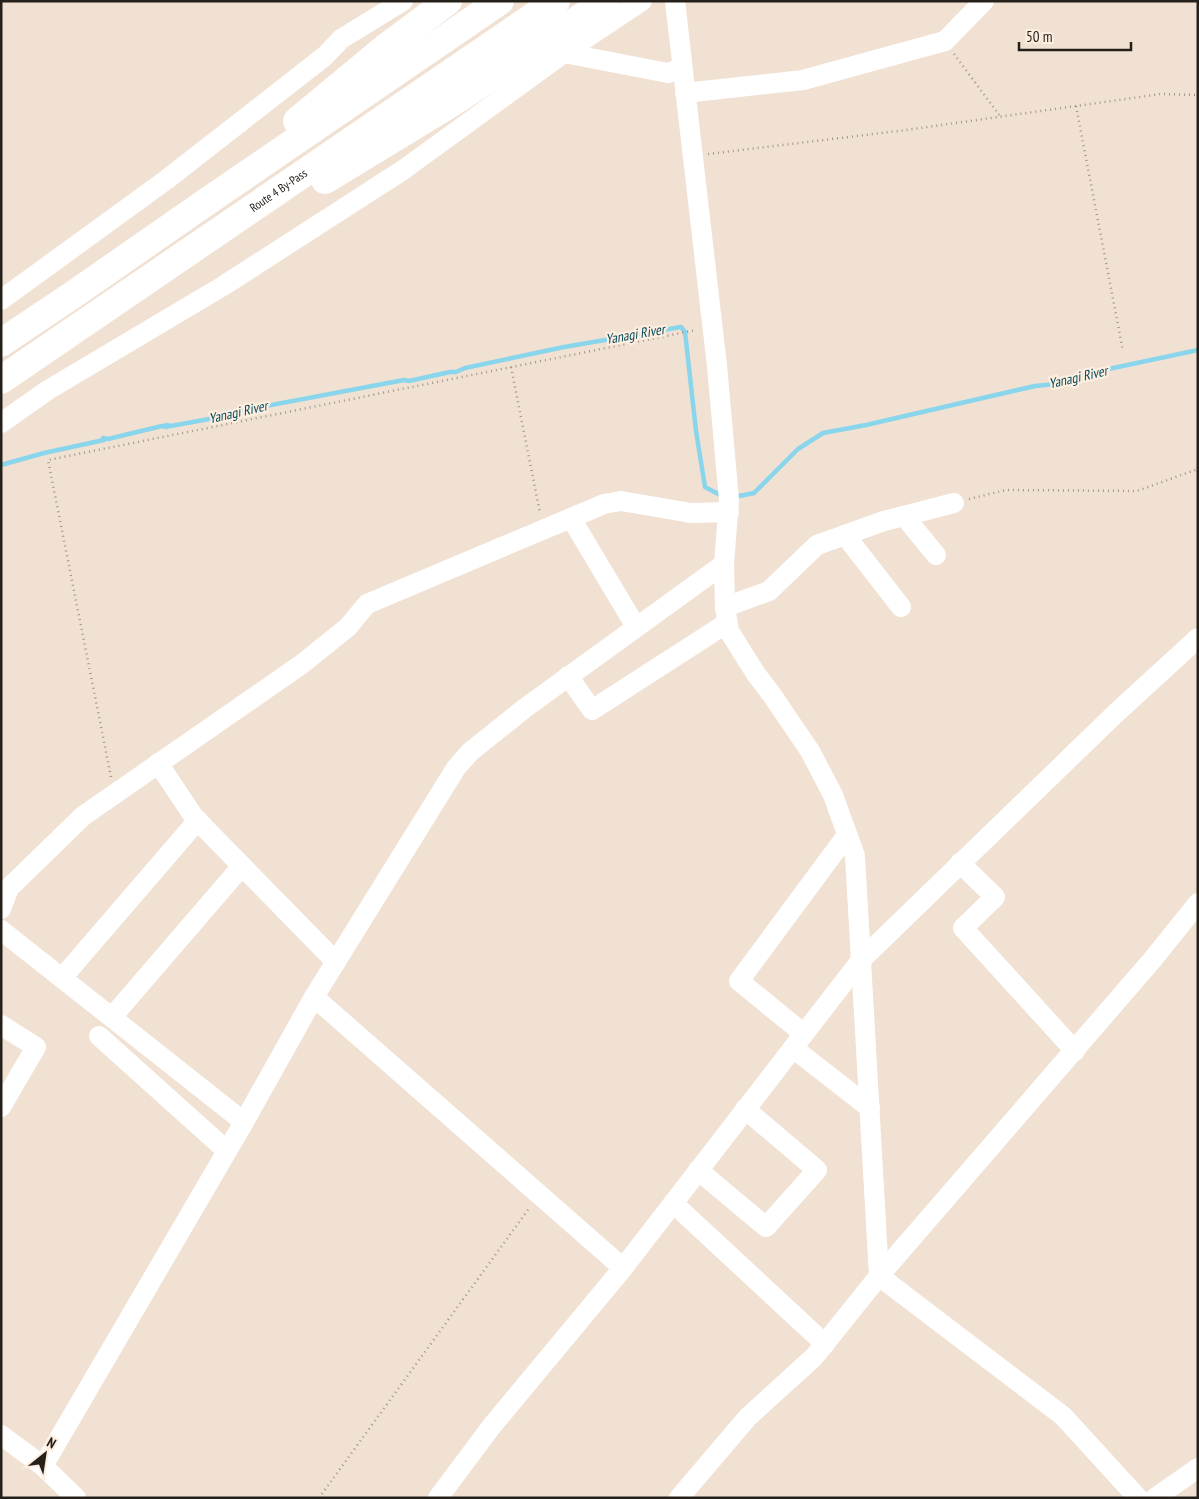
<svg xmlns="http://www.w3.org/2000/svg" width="1199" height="1499" font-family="'PT Sans Narrow',sans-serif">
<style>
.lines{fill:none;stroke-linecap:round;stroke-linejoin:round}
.stream{stroke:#89d5ec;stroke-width:4.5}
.path{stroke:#a1958b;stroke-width:2.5;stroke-dasharray:1 4;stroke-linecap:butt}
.minor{stroke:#fff;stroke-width:20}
.highway{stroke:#fff;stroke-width:28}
.labels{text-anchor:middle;stroke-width:4.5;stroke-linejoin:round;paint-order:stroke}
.street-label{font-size:12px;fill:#26201b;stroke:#feeee0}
.water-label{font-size:14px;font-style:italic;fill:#074c5c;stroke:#feeee0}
</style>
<rect width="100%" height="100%" fill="#f1e1d3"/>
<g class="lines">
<g class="stream">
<path d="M1,465L44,453L104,440L103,438L108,439L162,426L167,427L166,425L171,426L209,419L224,413L245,410L404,380L409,381L450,372H456L465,368L564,347L681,327L685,332L696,431L705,487L722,496"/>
<path d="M734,497L754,493L798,449L823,433L866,425L1035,386L1056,384L1071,377L1198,350"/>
</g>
<g class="path">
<path d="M954,54L1000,116"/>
<path d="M1076,106L1123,351"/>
<path d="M708,154L906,130L1161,94L1198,95"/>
<path d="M511,367L540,513"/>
<path d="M969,499L1006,490L1137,491L1198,469"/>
<path d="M111,777L48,460L696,330"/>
<path d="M319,1498L530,1207"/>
</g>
<g class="minor">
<path d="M675,1L717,366L729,500L724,564L725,607L729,631L756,674L772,695L810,751L833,795L855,856L879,1276L1063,1416L1138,1498"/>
<path d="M564,53L668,73L682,68"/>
<path d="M685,93L803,80L945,41L984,1"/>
<path d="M1,300L166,180L325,56L341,39L403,1"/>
<path d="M1,423L48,390L223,286L403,170L564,53L642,1"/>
<path d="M904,516L936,555"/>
<path d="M571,518L636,627"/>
<path d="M845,535L901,607"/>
<path d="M725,607L769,591L817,545L884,521L954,503"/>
<path d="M568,676L592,710L727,623"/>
<path d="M158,763L194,817L336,962"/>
<path d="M960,863L995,897L963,928L1075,1051"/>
<path d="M1,909L9,888L83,816L302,664L348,627L367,604L604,504L621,501L691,513L729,512"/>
<path d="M1,930L244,1122"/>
<path d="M62,978L198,820"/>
<path d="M314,997L623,1268"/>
<path d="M112,1017L242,866"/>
<path d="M1,1025L36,1047L1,1107"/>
<path d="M804,1034L739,981L847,835"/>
<path d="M99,1036L227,1151"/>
<path d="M793,1048L870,1108"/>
<path d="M698,1170L766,1227L817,1170L745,1109"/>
<path d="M673,1203L825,1344"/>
<path d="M1,1435L43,1466L76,1498"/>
<path d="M43,1466L244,1122L314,997L456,768L470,752L525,708L724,564"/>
<path d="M438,1498L491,1427L623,1268L861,960L1115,714L1198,638"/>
<path d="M679,1498L748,1417L814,1357L879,1276L1153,959L1198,903"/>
<path d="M1155,1498L1198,1468"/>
</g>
<g class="highway">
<path d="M297,121L385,48L448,1"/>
<path d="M325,180L453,102L606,1"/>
<path d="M1,343L74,294L202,205L500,1"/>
<path id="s1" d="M1,380L556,1"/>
</g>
</g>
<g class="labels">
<g class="street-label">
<text dy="4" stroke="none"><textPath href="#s1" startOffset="336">Route 4 By-Pass</textPath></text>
</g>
<g class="water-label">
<text transform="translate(635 334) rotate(-10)" y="5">Yanagi River</text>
<text transform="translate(1078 377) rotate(-13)" y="5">Yanagi River</text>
<text transform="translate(238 412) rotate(-13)" y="5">Yanagi River</text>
</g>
</g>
<rect width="1199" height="1499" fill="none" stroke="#26201b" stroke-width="5"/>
<g transform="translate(45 1454) rotate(30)" stroke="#feeee0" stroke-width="4" paint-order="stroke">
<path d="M0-4L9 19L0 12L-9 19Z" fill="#26201b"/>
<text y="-8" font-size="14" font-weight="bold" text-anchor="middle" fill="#26201b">N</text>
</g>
<path d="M1019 42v8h112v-8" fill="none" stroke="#26201b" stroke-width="2.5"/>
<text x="1026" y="42" font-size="15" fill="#26201b" stroke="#feeee0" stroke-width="4" paint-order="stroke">50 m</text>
</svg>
